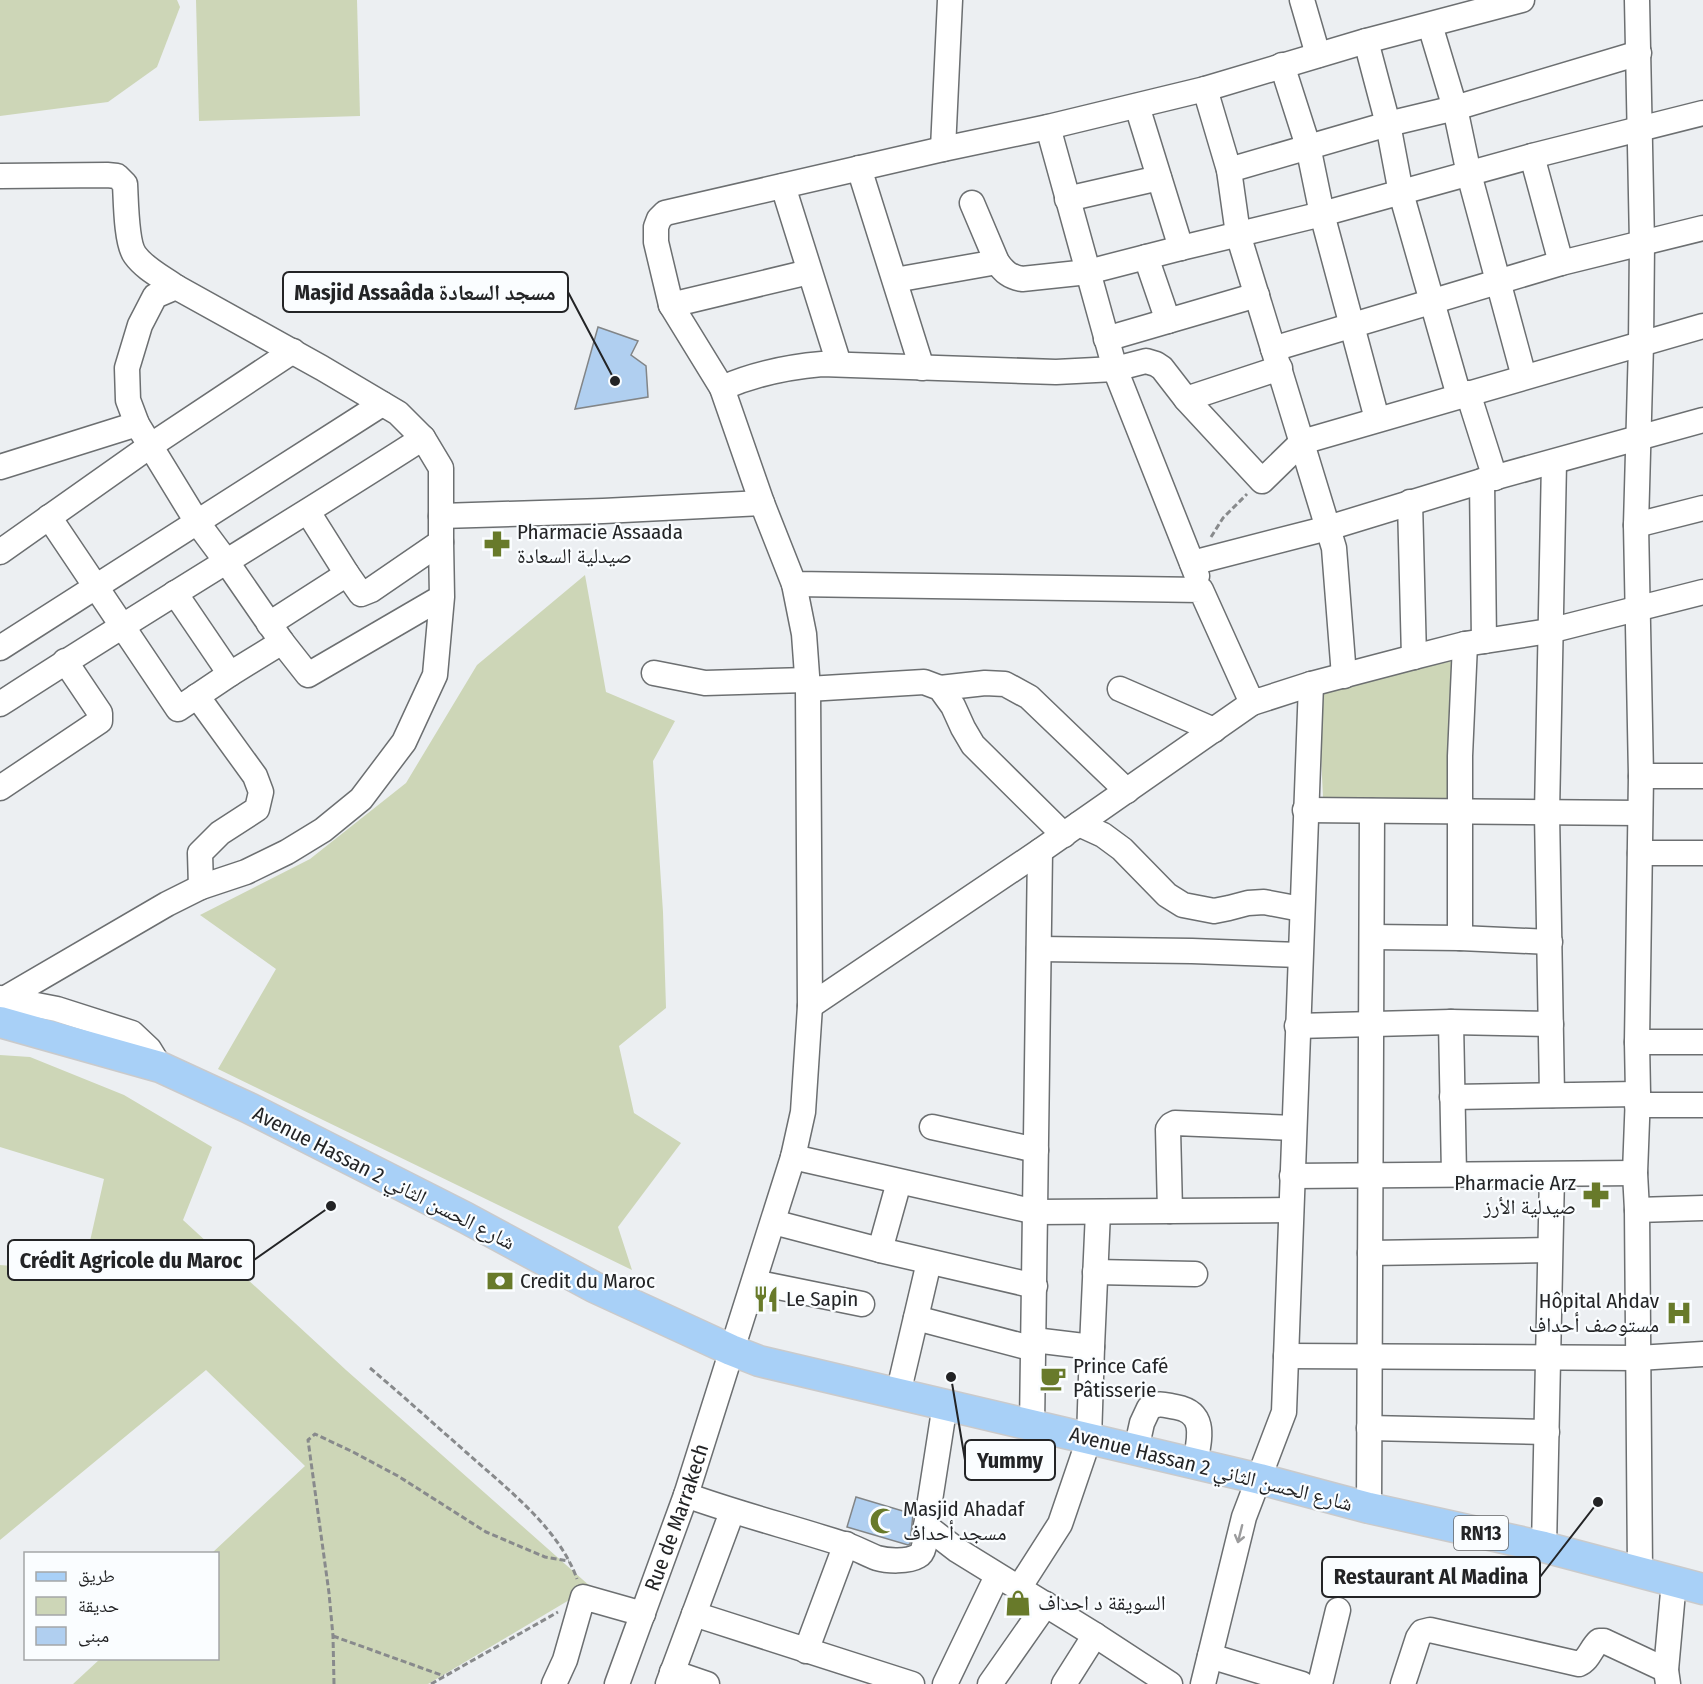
<svg xmlns="http://www.w3.org/2000/svg" width="1703" height="1684" font-family="'Fira Sans Condensed','Noto Naskh Arabic',sans-serif">
<style>
.green{fill:#cdd6b7}
.building{fill:#b0cff0;stroke:#828587;stroke-width:1.5}
.lines{fill:none;stroke-linecap:round;stroke-linejoin:round}
.minor-casing{stroke:#6c6f71;stroke-width:27}
.major-casing{stroke:#cacacb;stroke-width:33}
.path{stroke:#888a8c;stroke-width:3;stroke-dasharray:6 3;stroke-linecap:butt}
.minor{stroke:#fff;stroke-width:24}
.major{stroke:#a8d0f7;stroke-width:30}
.oneway{stroke:#9c9c9d}
.labels{text-anchor:middle;stroke-width:4.5;stroke-linejoin:round;paint-order:stroke}
.shield{fill:#fafdff;stroke:#646567;stroke-width:1.5}
.shield-label{font-size:20px;font-weight:bold;fill:#232426}
.poi-label{font-size:21px;fill:#232426;stroke:#fafdff;text-anchor:start}
.street-label{font-size:21px;fill:#232426;stroke:#fafdff}
.leader{fill:none;stroke:#232426;stroke-width:2}
.callout-dot{fill:#232426;stroke:#fafdff;stroke-width:2}
.callout{fill:#fafdff;stroke:#232426;stroke-width:2}
.callout-label{font-size:22px;text-anchor:middle;font-weight:bold;fill:#232426}
</style>
<rect width="100%" height="100%" fill="#eceff2"/>
<g class="green">
<path d="M0,0H177L180,7L157,67L108,102L0,116Z"/>
<path d="M196,0H357L360,116L199,121Z"/>
<path d="M585,575L606,692L675,721L653,761L663,912L666,1008L619,1046L634,1113L681,1143L618,1227L632,1270L218,1069L276,969L200,915L310,859L406,783L477,665Z"/>
<path d="M1452,661L1449,799L1323,797L1318,692Z"/>
<path d="M0,1055L30,1057L124,1095L212,1147L183,1220L346,1370L591,1587L428,1684H73L100,1659L218,1658V1554L212,1553L305,1466L206,1370L0,1540V1265L83,1272L104,1179L0,1147Z"/>
</g>
<g class="building">
<path d="M598,327L638,341L631,355L646,366L648,397L575,409Z"/>
<path d="M856,1497L913,1514L910,1544L908,1545L847,1527Z"/>
</g>
<g class="lines">
<g class="minor-casing">
<g id="minor">
<path d="M1302,0L1318,55"/>
<path d="M1522,0L1366,41L1205,89L1048,127L943,149L665,213L659,219L656,227V242L671,305L722,388L762,503L794,584L1201,590L1252,703L1311,684L1414,657L1465,644L1549,631L1703,592"/>
<path d="M1637,0L1642,243L1641,344L1636,525L1641,776L1637,1042L1638,1094L1635,1173L1637,1210L1640,1572"/>
<path d="M1430,25L1455,108L1469,174L1524,377"/>
<path d="M1366,41L1388,124L1401,193L1459,396"/>
<path d="M1282,65L1308,146L1322,214L1377,419"/>
<path d="M1205,89L1229,170L1238,234L1334,548L1344,676"/>
<path d="M1137,106L1181,248"/>
<path d="M1048,127L1115,369L1197,576"/>
<path d="M943,149L950,0"/>
<path d="M1532,156L1561,263"/>
<path d="M859,168L922,368"/>
<path d="M1229,170L1388,124L1455,108L1639,53"/>
<path d="M0,176L107,175L117,176L125,184C126,200 126,243 135,255C145,269 162,277 176,287"/>
<path d="M783,186L839,364"/>
<path d="M1067,199L1159,178"/>
<path d="M972,203L997,262C1004,272 1010,277 1022,279L1088,272L1181,248L1322,214L1532,156L1703,113"/>
<path d="M1146,257L1168,321"/>
<path d="M895,280L997,262"/>
<path d="M671,305L809,272"/>
<path d="M1106,339L1257,295"/>
<path d="M1273,349L1561,263L1703,228"/>
<path d="M722,388C754,374 787,367 822,364L1056,372L1115,369L1146,361L1156,364L1162,368L1186,399L1280,368"/>
<path d="M1468,393L1495,478"/>
<path d="M1186,399L1262,481L1302,442L1703,326"/>
<path d="M0,467L137,424"/>
<path d="M1482,481L1484,641"/>
<path d="M1410,502L1414,657"/>
<path d="M308,512L347,574L361,594L371,590L441,542"/>
<path d="M441,516L603,511L762,503"/>
<path d="M49,517L178,709L230,674L282,642"/>
<path d="M1636,525L1703,508"/>
<path d="M0,552L150,446L293,351"/>
<path d="M1192,563L1328,528L1482,481L1703,420"/>
<path d="M175,593L230,674"/>
<path d="M269,624L347,574"/>
<path d="M0,648L382,404"/>
<path d="M654,673L705,683L807,680"/>
<path d="M940,688L985,683L1005,684L1029,697L1127,791"/>
<path d="M808,689L924,682L940,688L953,706L963,728L973,745L1064,835"/>
<path d="M1120,689L1214,730"/>
<path d="M197,696L255,776L261,792L257,809L220,833L200,853L201,887"/>
<path d="M0,704C140,613 283,528 423,438"/>
<path d="M1641,776H1703"/>
<path d="M0,788L100,721V713L65,661"/>
<path d="M1305,810L1640,813"/>
<path d="M1079,824L1103,835L1122,849L1167,895L1183,905L1214,911L1229,908L1248,903L1264,902L1301,909"/>
<path d="M1640,853H1703"/>
<path d="M1372,937L1460,938L1550,942"/>
<path d="M1460,938V756L1465,644"/>
<path d="M1039,949L1192,951L1300,955"/>
<path d="M0,998L57,1009L132,1033L149,1049L160,1067"/>
<path d="M4,999L167,904L201,887L246,872L287,852L323,830L361,799L404,742L435,675L442,597L441,542V468L423,438L398,413L322,368L176,287L155,296L140,325L127,368L128,400L137,424L197,522L226,561L282,642L308,675L442,597"/>
<path d="M810,1006L1040,851L1252,703"/>
<path d="M1451,1022L1454,1174"/>
<path d="M1297,1026L1451,1022L1551,1024"/>
<path d="M1637,1042H1703"/>
<path d="M1552,1095L1547,813L1554,462"/>
<path d="M1452,1097L1638,1094"/>
<path d="M1637,1105H1703"/>
<path d="M932,1127L1036,1150"/>
<path d="M793,1157L1036,1212L1291,1210"/>
<path d="M1292,1176L1635,1173"/>
<path d="M1637,1210L1703,1208"/>
<path d="M1170,1211L1168,1129L1171,1125L1175,1123L1294,1128"/>
<path d="M773,1222L880,1250L1035,1286"/>
<path d="M880,1250L899,1182"/>
<path d="M1370,1253L1549,1250"/>
<path d="M1095,1272L1195,1274"/>
<path d="M754,1282L862,1304"/>
<path d="M916,1318L1034,1349"/>
<path d="M1092,1347L1098,1212"/>
<path d="M1286,1356L1638,1358L1703,1354"/>
<path d="M898,1394L929,1262"/>
<path d="M945,1404L926,1526L957,1550L1095,1635L1170,1684"/>
<path d="M1032,1426L1040,851"/>
<path d="M1369,1428L1547,1432"/>
<path d="M1136,1450L1142,1423L1149,1408C1160,1402 1164,1405 1176,1407C1208,1413 1199,1440 1195,1464"/>
<path d="M686,1495C738,1514 791,1527 843,1544C855,1547 866,1554 877,1558C887,1561 908,1562 918,1556C926,1552 925,1535 926,1526"/>
<path d="M1369,1508L1372,811"/>
<path d="M1544,1547L1552,1175"/>
<path d="M1019,1588L1060,1524L1089,1439L1092,1347L1034,1340"/>
<path d="M694,1614L912,1684"/>
<path d="M806,1651L846,1544"/>
<path d="M1210,1656L1302,1684"/>
<path d="M672,1672L707,1684"/>
<path d="M554,1684L565,1660L583,1597L643,1614"/>
<path id="s1" d="M617,1684L686,1495L793,1157L803,1112L810,1006L808,689L804,634L794,584"/>
<path d="M668,1684L732,1512"/>
<path d="M945,1684L997,1576"/>
<path d="M990,1684L1046,1604"/>
<path d="M1064,1684L1095,1635"/>
<path d="M1203,1684L1244,1517L1284,1412L1311,684"/>
<path d="M1320,1684L1338,1610"/>
<path d="M1403,1684L1418,1638L1422,1632L1430,1630L1579,1664C1589,1660 1591,1648 1599,1641H1604L1666,1670"/>
<path d="M1668,1684L1666,1670L1674,1581"/>
</g>
</g>
<g class="major-casing">
<path id="major" d="M0,1022L160,1067L249,1108L466,1218L594,1287L731,1350L759,1361L1260,1479L1369,1508L1544,1547L1703,1589"/>
</g>
<g class="path">
<path d="M1211,537L1223,518L1247,494"/>
<path d="M370,1368C403,1396 434,1424 467,1453C506,1488 559,1528 577,1579"/>
<path d="M333,1636L444,1676"/>
<path d="M334,1684L333,1636L329,1593L308,1440L315,1434L353,1452L398,1476L486,1532L545,1557L569,1561"/>
<path d="M431,1684L558,1612"/>
</g>
<use href="#minor" class="minor"/>
<use href="#major" class="major"/>
</g>
<defs><path id="oneway-shaft" d="M-6 0H5M1.5-3L5.5 0L1.5 3" fill="none" stroke-width="1.6" stroke-linecap="round" stroke-linejoin="round" transform="scale(1.5)"/></defs>
<use class="oneway" href="#oneway-shaft" transform="translate(1240 1534) rotate(104)"/>
<defs>
<g id="pharmacy-bare" transform="scale(2.07)"><path d="M-2-6h4v4h4v4h-4v4h-4v-4h-4v-4h4Z" fill="#687a2a" stroke="#fafdff" stroke-width="2.5" paint-order="stroke"/></g>
<g id="bank-bare" transform="scale(2.07)"><path d="M-6-4H6V4H-6ZM0-2.3a2.3 2.3 0 1 0 0 4.6a2.3 2.3 0 1 0 0-4.6Z" fill="#687a2a" stroke="#fafdff" stroke-width="2.5" paint-order="stroke"/></g>
<g id="restaurant-bare" transform="scale(2.07)"><path d="M-5-6h1v4h1v-4h1v4h1v-4h1v5L-1.5 .5V6h-2V.5L-5-1ZM5-6V6H3V1.5H1.5Q1.5-4 5-6Z" fill="#687a2a" stroke="#fafdff" stroke-width="2.5" paint-order="stroke"/></g>
<g id="hospital-bare" transform="scale(2.07)"><path d="M-5-5h3v3.5h4V-5h3V5h-3V1.5h-4V5h-3Z" fill="#687a2a" stroke="#fafdff" stroke-width="2.5" paint-order="stroke"/></g>
<g id="cafe-bare" transform="scale(2.07)"><path d="M-5.5-4.5H6V0H3Q3 3.5 0 3.5H-2.5Q-5.5 3.5-5.5 0ZM3-3.2v2h1.7v-2ZM-6 4.5H4V6H-6Z" fill="#687a2a" stroke="#fafdff" stroke-width="2.5" paint-order="stroke"/></g>
<g id="mosque-bare" transform="scale(2.07)"><path d="M3.5-4.9A6 6 0 1 0 3.5 4.9A5 5 0 1 1 3.5-4.9Z" fill="#687a2a" stroke="#fafdff" stroke-width="2.5" paint-order="stroke"/></g>
<g id="shop-bare" transform="scale(2.07)"><path d="M-5-2.5h2.3a2.7 3.5 0 0 1 5.4 0H5L5.5 6h-11ZM-1.5-2.5h3a1.5 2.3 0 0 0-3 0Z" fill="#687a2a" stroke="#fafdff" stroke-width="2.5" paint-order="stroke"/></g>
</defs>
<g fill-rule="evenodd">
<use href="#pharmacy-bare" x="497" y="544"/>
<use href="#pharmacy-bare" x="1596" y="1195"/>
<use href="#bank-bare" x="500" y="1281"/>
<use href="#restaurant-bare" x="766" y="1299"/>
<use href="#hospital-bare" x="1679" y="1313"/>
<use href="#cafe-bare" x="1053" y="1378"/>
<use href="#mosque-bare" x="883" y="1521"/>
<use href="#shop-bare" x="1018" y="1603"/>
</g>
<g class="labels">
<rect class="shield" x="1454" y="1516" width="54" height="34" rx="4.5"/>
<g class="shield-label">
<text x="1481" y="1540">RN13</text>
</g>
<g class="poi-label">
<text x="517" y="539">Pharmacie Assaada<tspan x="517" dy="24">صيدلية السعادة</tspan></text>
<text x="1576" y="1190" text-anchor="end">Pharmacie Arz<tspan x="1576" dy="24">صيدلية الأرز</tspan></text>
<text x="520" y="1288">Credit du Maroc</text>
<text x="786" y="1306">Le Sapin</text>
<text x="1659" y="1308" text-anchor="end">Hôpital Ahdav<tspan x="1659" dy="24">مستوصف أحداف</tspan></text>
<text x="1073" y="1373">Prince Café<tspan x="1073" dy="24">Pâtisserie</tspan></text>
<text x="903" y="1516">Masjid Ahadaf<tspan x="903" dy="24">مسجد أحداف</tspan></text>
<text x="1038" y="1610">السويقة د احداف</text>
</g>
<g class="street-label">
<text transform="translate(384 1178) rotate(27)" y="7">Avenue Hassan 2 شارع الحسن الثاني</text>
<text transform="translate(1211 1469) rotate(14)" y="7">Avenue Hassan 2 شارع الحسن الثاني</text>
<text dy="7" stroke="none"><textPath href="#s1" startOffset="177">Rue de Marrakech</textPath></text>
</g>
</g>
<path class="leader" d="M615 381L568 292M331 1206L254 1260M951 1377L965 1460M1598 1502L1540 1577"/>
<g class="callout-dot">
<circle cx="615" cy="381" r="6"/>
<circle cx="331" cy="1206" r="6"/>
<circle cx="951" cy="1377" r="6"/>
<circle cx="1598" cy="1502" r="6"/>
</g>
<g class="callout">
<rect x="283" y="272" width="285" height="40" rx="6"/>
<rect x="8" y="1240" width="246" height="40" rx="6"/>
<rect x="965" y="1440" width="90" height="40" rx="6"/>
<rect x="1322" y="1557" width="218" height="40" rx="6"/>
</g>
<g class="callout-label">
<text x="425" y="300">Masjid Assaâda مسجد السعادة</text>
<text x="131" y="1268">Crédit Agricole du Maroc</text>
<text x="1010" y="1468">Yummy</text>
<text x="1431" y="1584">Restaurant Al Madina</text>
</g>
<rect x="24" y="1552" width="195" height="108" fill="#fafdff" stroke="#a4a6a8" stroke-width="1.5"/>
<rect x="36" y="1572" width="30" height="9" fill="#a8d0f7" stroke="#a4a6a8" stroke-width="1.5"/>
<text x="78" y="1582" font-size="18" fill="#232426">طريق</text>
<rect x="36" y="1597" width="30" height="18" fill="#cdd6b7" stroke="#a4a6a8" stroke-width="1.5"/>
<text x="78" y="1612" font-size="18" fill="#232426">حديقة</text>
<rect x="36" y="1627" width="30" height="18" fill="#b0cff0" stroke="#a4a6a8" stroke-width="1.5"/>
<text x="78" y="1642" font-size="18" fill="#232426">مبنى</text>
</svg>
